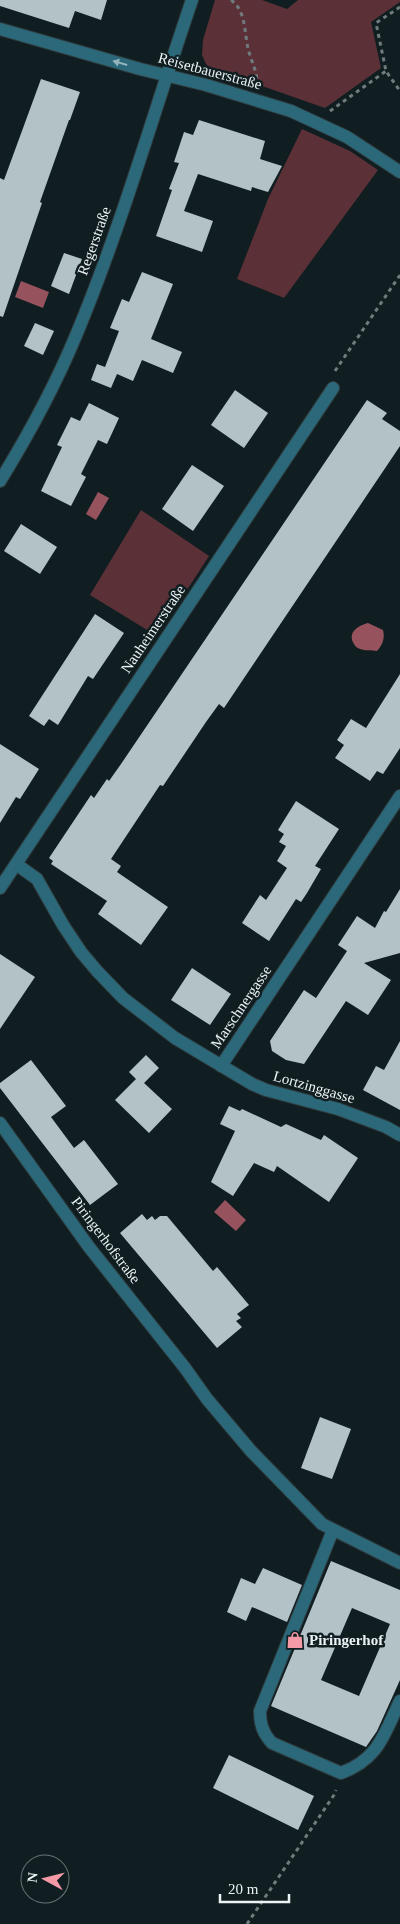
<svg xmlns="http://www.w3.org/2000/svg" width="400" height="1924" font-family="Georgia,serif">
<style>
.green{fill:#5b3137}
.water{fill:#96525d}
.building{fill:#b2c2c7;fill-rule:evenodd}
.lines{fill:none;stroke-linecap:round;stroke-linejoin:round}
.minor-casing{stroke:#2f3c3f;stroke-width:14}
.path{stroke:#707b7e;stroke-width:3;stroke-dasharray:4 4;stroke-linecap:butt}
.minor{stroke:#2b697a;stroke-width:12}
.oneway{fill:#94b4be}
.labels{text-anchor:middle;stroke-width:5;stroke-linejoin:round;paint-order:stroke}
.street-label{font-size:15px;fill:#eaf2f5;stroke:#111e21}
.poi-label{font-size:15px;font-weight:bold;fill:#eaf2f5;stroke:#111e21;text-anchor:start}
</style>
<rect width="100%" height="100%" fill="#111e21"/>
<g class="green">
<path d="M215,0H262L287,9L298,0H400V2L371,22L381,68L325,108L265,87L226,78L214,72L206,64L202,55L203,40Z"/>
<path d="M302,129L350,151L378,170L284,298L237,279L268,199Z"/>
<path d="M141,510L209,556L157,636L90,595Z"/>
</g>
<g class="water">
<path d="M21,281L49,292L43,308L15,297Z"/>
<path d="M98,492L109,498L96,520L86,514Z"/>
<path d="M368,623L383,630C385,638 383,644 377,651C372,650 365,651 360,649C357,648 355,646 354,644C347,632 358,626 368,623Z"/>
<path d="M225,1200L246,1220L236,1231L214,1212Z"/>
</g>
<g class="building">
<path d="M0,0H107L101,20L75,11L69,28L0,6Z"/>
<path d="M41,79L80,92L70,120H69L40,202L42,203L3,317L0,316V178L4,180Z"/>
<path d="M199,120L265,141L260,159L282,166L268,192L252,187L251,191L198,174L184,211L213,221L202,252L156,236L172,190L169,189L179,163L174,162L184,132L193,135Z"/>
<path d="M64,253L82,259L69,294L51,286Z"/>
<path d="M142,272L173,284L151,339L182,352L173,373L142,360L133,381L117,374L111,388L91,380L97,364L105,367L119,331L110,328L122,299L129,302Z"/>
<path d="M35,323L54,331L43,355L24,346Z"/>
<path d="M235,390L268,413L244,448L211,425Z"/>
<path d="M367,400L387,413L382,419L400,431V446L224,708L219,704L206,722L163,786L160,785L111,859L121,866L117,872L168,907L141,945L98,914L107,901L51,864L53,861L49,858L91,795L94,798L107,779L109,781L121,764Z"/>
<path d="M89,403L119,418L107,444L98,440L81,474L86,477L71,506L41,491L62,447L57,445L71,417L80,421Z"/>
<path d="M192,465L224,486L193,531L162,509Z"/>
<path d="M21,524L57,547L40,574L4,551Z"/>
<path d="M95,614L124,633L93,679L88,676L58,725L49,719L44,726L29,716Z"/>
<path d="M400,674V748L383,774L377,771L370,781L335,758L344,745L337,740L351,719L366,728Z"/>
<path d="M0,744L39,769L20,799L16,797L0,823Z"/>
<path d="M296,801L339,829L315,866L321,869L307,893L301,902L296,899L269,941L242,923L260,895L266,900L287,868L277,861L286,846L279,842L284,834L278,830Z"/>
<path d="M400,889V953L364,963L391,980L368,1015L346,1001L304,1064L286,1060L272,1051L270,1041L304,990L316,998L347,951L338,945L357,916L375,928L384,911L386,912Z"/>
<path d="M0,954L35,977L0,1029Z"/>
<path d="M192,968L231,994L210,1025L171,1000Z"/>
<path d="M400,1041V1110L363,1090L376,1066L384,1070Z"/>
<path d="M146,1055L159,1068L144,1083L172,1109L149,1133L115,1100L136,1079L129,1072Z"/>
<path d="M31,1060L66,1106L51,1117L74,1148L84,1140L118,1184L90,1205L0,1088V1083Z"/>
<path d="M229,1106L240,1111L242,1109L281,1127L286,1124L321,1140L324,1135L358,1158L329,1202L277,1166L274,1172L254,1163L233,1196L211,1182L235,1131L220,1124Z"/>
<path d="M142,1214L147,1220L152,1216L155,1220L160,1216H167L213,1271L217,1267L249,1305L237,1314L241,1318L236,1321L242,1327L217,1348L120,1233Z"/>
<path d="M320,1417L351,1429L332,1479L301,1468Z"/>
<path d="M331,1561L400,1590V1680L377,1731L366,1747L271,1706ZM352,1608L390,1624L359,1696L321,1680Z"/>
<path d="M263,1568L302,1585L287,1622L252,1607L246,1621L227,1612L241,1578L255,1584Z"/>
<path d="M229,1755L314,1796L298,1830L213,1788Z"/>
</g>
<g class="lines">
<g class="minor-casing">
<g id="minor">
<path d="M0,29L140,69L206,85L291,111L347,137L400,172"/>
<path d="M0,481C29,434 56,384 77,333C122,225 154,111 192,0"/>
<path d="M16,864L37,879L63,925L81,952L97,971L123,998L175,1038L252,1084L266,1090L338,1109L386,1127L400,1135"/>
<path d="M0,888L333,388"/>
<path d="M221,1066L400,796"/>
<path d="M0,1123L89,1247L185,1368L207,1399L251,1451L322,1524L400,1563"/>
<path d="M333,1530L260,1711C260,1725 263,1733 272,1743L341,1773C379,1759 384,1734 400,1701"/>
</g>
</g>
<g class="path">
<path d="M231,0C247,11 244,36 249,52C252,63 257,71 257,83"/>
<path d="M400,7L376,23L386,71L400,91"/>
<path d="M330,111L386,71"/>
<path d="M335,371L400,275"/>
<path d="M247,1924L334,1795L336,1790"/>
</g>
<use href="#minor" class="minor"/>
</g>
<defs><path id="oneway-solid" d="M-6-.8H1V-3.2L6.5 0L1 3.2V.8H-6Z" transform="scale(1.25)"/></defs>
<use class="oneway" href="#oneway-solid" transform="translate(120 63) rotate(-164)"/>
<defs>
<g id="shop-bare" transform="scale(1.35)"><path d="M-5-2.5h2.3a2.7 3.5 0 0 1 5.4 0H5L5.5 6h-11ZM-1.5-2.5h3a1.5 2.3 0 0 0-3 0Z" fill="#f49aa7" stroke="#111e21" stroke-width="2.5" paint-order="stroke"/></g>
</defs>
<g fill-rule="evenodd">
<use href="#shop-bare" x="295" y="1640"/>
</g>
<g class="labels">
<g class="street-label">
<text transform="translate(210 71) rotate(15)" y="5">Reisetbauerstraße</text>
<text transform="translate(94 241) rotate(-70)" y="5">Regerstraße</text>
<text transform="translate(153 629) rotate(-56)" y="5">Nauheimerstraße</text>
<text transform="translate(241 1007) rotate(-56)" y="5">Marschnergasse</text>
<text transform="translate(314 1087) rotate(16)" y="5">Lortzinggasse</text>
<text transform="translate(106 1240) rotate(53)" y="5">Piringerhofstraße</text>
</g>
<g class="poi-label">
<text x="309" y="1645">Piringerhof</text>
</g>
</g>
<g transform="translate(45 1879) rotate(277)"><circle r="24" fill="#111e21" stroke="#687376"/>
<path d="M0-4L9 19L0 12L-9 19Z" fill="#f49aa7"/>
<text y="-8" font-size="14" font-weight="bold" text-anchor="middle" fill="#eaf2f5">N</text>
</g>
<path d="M220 1894v8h69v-8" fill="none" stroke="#eaf2f5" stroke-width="2.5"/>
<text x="228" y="1894" font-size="15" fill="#eaf2f5" stroke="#111e21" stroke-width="4" paint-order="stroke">20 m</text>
</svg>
